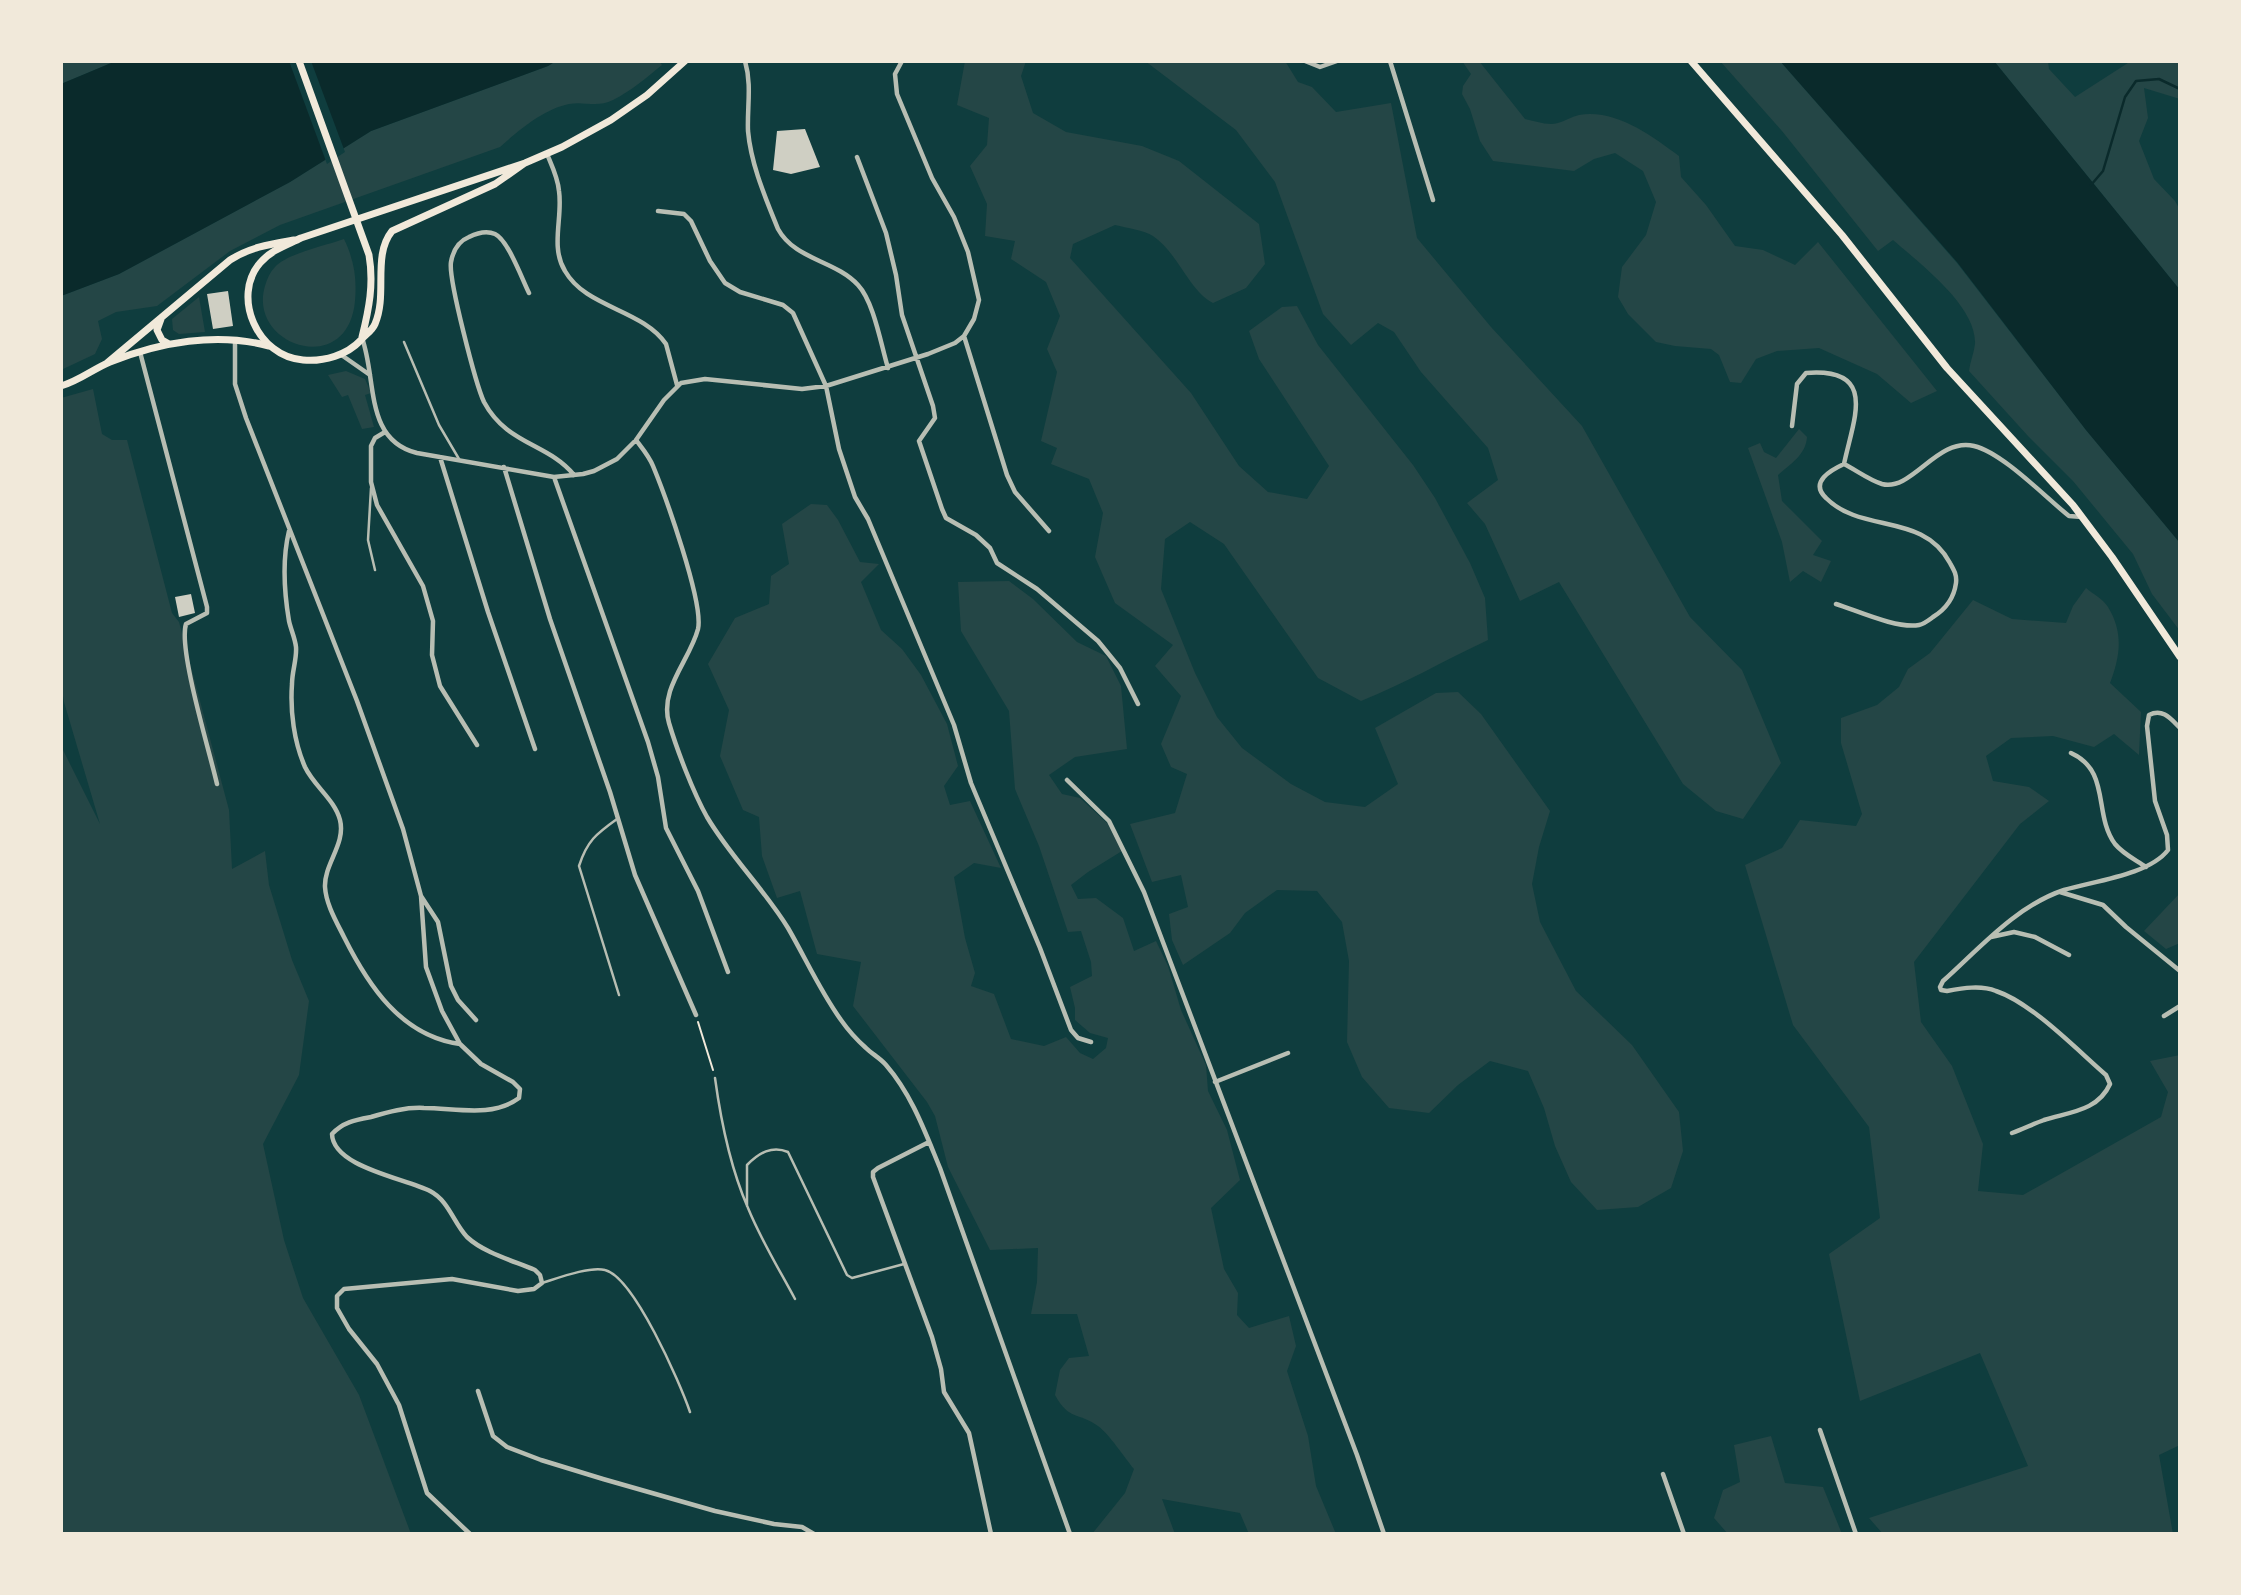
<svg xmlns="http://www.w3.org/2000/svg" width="2241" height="1595" viewBox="0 0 2241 1595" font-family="'Archivo Narrow',sans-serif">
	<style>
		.green { fill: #244646 }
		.water { fill: #0a2a2b }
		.pier { fill: #0f3d3e }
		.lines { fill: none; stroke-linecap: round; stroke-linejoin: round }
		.stream { stroke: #0a2a2b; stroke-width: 2.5 }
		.building { fill: #cfcfc3 }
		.path { stroke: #f1e9da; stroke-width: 2 }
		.service { stroke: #b8beb3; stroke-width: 2.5 }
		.minor { stroke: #b8beb3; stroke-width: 4.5 }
		.secondary { stroke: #f1e9da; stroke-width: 7 }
		.primary { stroke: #f1e9da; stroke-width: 7 }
	</style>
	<rect width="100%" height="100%" fill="#0f3d3e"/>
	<path class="green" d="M64 61H116L61 84V64Z
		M556 61H659L662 65C646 78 631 91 613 100 597 108 584 101 569 104 544 109 519 130 500 147L280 225 230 251 157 306 116 312 98 321 102 339 95 354 61 370V296L119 274 290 182 371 131 548 66Z
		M965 61H1026L1021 76 1033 113 1066 132 1142 146 1179 161 1259 224 1265 264 1246 288 1213 303C1190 292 1178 253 1153 236 1144 230 1127 228 1115 225L1073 244 1070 258 1191 393 1239 466 1268 492 1307 499 1329 466 1259 359 1249 331 1282 307 1297 306 1318 345 1413 465 1435 498 1470 563 1485 598 1488 640C1445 660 1404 684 1361 701L1318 678 1224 544 1190 522 1165 539 1161 589 1195 673 1217 717 1242 748 1291 784 1325 802 1365 807 1398 784 1375 728 1436 693 1458 692 1481 714 1550 811 1539 847 1532 884 1540 922 1576 991 1632 1045 1679 1112 1683 1151 1671 1188 1638 1207 1597 1210 1571 1182 1555 1146 1544 1108 1528 1071 1490 1061 1458 1085 1429 1113 1389 1108 1362 1077 1347 1042 1349 961 1342 922 1317 891 1277 890 1245 913 1230 933 1183 965 1172 940 1169 914 1188 907 1181 875 1152 882 1130 824 1175 813 1187 774 1171 767 1161 744 1181 696 1155 666 1173 645 1115 603 1095 557 1103 513 1089 479 1051 464 1057 448 1041 441 1057 372 1047 349 1060 316 1046 282 1011 259 1015 241 985 236 987 204 970 166 987 145 989 118 957 105Z
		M1145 61H1285L1298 82 1312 87 1336 112 1391 103 1417 238 1491 327 1582 426 1690 617 1742 670 1781 763 1743 819 1716 811 1683 784 1559 582 1520 601 1485 524 1467 503 1498 480 1488 448 1421 372 1394 332 1378 323 1351 345 1323 314 1275 182 1236 130Z
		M1462 61H1479L1525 119C1535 121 1548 126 1558 123 1565 121 1571 117 1579 115 1616 109 1650 135 1679 156L1681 177 1706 205 1735 246 1763 250 1795 265 1818 242 1937 391 1911 403 1877 374 1819 348 1777 351 1756 359 1741 383 1730 382 1719 355 1711 349 1675 346 1656 342 1628 314 1618 297 1622 267 1646 235 1656 202 1643 171 1615 153 1594 159 1574 171 1493 161 1480 141 1470 109 1462 94 1463 86 1471 74Z
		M1720 61H1780L1957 263 2086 430 2180 543V631L2152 594 2133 554 2073 481 2028 436 1969 371C1970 362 1974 353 1975 344 1977 306 1919 263 1893 240L1878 251 1782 131Z
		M1994 61H2048L2049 69 2075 97 2131 61H2180V99L2144 88 2148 118 2139 141 2154 179 2175 201 2180 210V290Z
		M344 239C354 260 357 278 355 301 348 379 247 346 265 286 267 279 270 272 275 267 288 253 325 246 344 239Z
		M199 297 205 332 179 334 173 330 172 319Z
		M346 371 365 379 371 393 365 395 374 427 362 429 348 395 342 397 328 375Z
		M93 389 102 434 112 440H127L172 613 179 622 229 810 232 869 265 851 269 885 292 960 309 1001 299 1075 263 1144 284 1240 303 1298 359 1395 411 1534H61V746L100 824 64 702 61 684V398Z
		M1799 429 1807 437C1806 455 1790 464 1778 475L1782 501 1822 541 1813 555 1831 561 1821 582 1803 571 1790 582 1782 542 1748 448 1760 443 1764 452 1776 458Z
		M811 504 827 505 838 520 860 562 879 564 861 582 881 630 902 649 921 675 947 724 958 766 944 786 950 805 970 801 1001 868 974 863 954 877 965 938 975 973 971 986 994 994 1011 1039 1044 1046 1066 1037 1080 1053 1093 1059 1106 1048 1108 1038 1090 1033 1075 1020V1008L1070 987 1092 976 1091 962 1081 931 1068 932 1039 846 1015 789 1009 711 961 631 958 582 1009 581 1033 599 1077 642 1106 656 1121 686 1127 749 1075 757 1049 775 1062 794 1080 798 1107 823 1122 851 1088 872 1071 885 1078 899 1096 898 1123 918 1134 951 1156 941 1168 966 1181 1010 1206 1065 1208 1091 1227 1130 1240 1180 1211 1208 1224 1269 1238 1293 1237 1315 1249 1328 1289 1316 1296 1346 1287 1371 1308 1436 1316 1486 1336 1534H1249L1240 1513 1162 1499 1175 1534H1092L1125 1493 1134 1469C1124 1457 1110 1435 1098 1426 1079 1412 1069 1421 1055 1395L1060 1370 1069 1358 1089 1356 1077 1314H1031L1037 1282 1038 1248 990 1250 948 1167 935 1116 927 1102 853 1006 861 962 817 954 800 891 777 898 762 856 759 817 743 810 720 756 729 710 708 664 735 618 769 604 771 576 789 564 782 524Z
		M2086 588C2093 594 2103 599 2108 607 2124 633 2120 657 2110 683L2141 712 2139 755 2114 734 2094 747 2053 736 2011 738 1986 756 1993 781 2029 787 2049 801 2020 824 1914 962 1921 1022 1952 1066 1983 1144 1978 1191 2023 1195 2161 1117 2168 1092 2150 1061 2180 1055V1445L2159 1455 2173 1534H1883L1869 1518 2028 1466 1980 1353 1860 1401 1829 1254 1880 1218 1869 1127 1793 1025 1745 865 1782 848 1800 820 1856 826 1862 814 1841 743V718L1877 705 1899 687 1908 669 1930 653 1973 600 2012 619 2066 623 2073 606Z
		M2180 893V943L2166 949 2144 931Z
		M1771 1436 1785 1483 1823 1487 1842 1534H1728L1714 1518 1723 1490 1740 1482 1734 1445Z"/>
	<path class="water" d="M116 61H556L548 66 371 131 290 182 119 274 61 296V84Z
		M1780 61H1994L2180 290V543L2086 430 1957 262Z"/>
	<path class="pier" d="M289 61H311L345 152 327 164Z"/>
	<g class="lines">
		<path class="stream" d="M2091 185 2103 171 2125 97 2136 81 2159 79 2180 89"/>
	</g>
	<path class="building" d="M805 129 820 167 791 174 773 170 777 131Z
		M228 291 233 326 213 329 207 294Z
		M191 594 195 613 179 617 175 597Z"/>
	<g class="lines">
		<path class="path" d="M698 1022 713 1070"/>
		<path class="service" d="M404 342 439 425 459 459
			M371 488 368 540 375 570
			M617 819C596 834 587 841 579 866L619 995
			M715 1078C721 1122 730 1167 748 1208 761 1240 779 1269 795 1299
			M747 1206V1165C759 1153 772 1145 788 1152L847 1275 852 1278 904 1264
			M542 1283C558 1278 590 1266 605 1270 634 1277 680 1383 690 1412"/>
		<path class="minor" d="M745 61C752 85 747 107 748 131 751 165 766 199 778 229 795 260 835 260 858 285 874 302 881 345 888 368
			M1305 61 1320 67 1337 61
			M1390 61 1433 200
			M547 154C552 166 558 178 559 191 563 217 550 247 565 271 586 308 642 309 666 344L677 385
			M857 157 886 233 896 275 902 315 933 406 935 418 919 441 942 509 946 518 976 535 990 548 997 563 1037 589 1098 641 1120 668 1138 704
			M658 211 684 214 691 221 710 261 725 283 740 292 783 305 793 313 826 386 839 449 855 497 868 519 954 725 971 783 1040 948 1071 1030 1078 1038 1091 1042
			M529 293C522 279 508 240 495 234 486 230 477 233 469 237 459 241 453 251 451 262 448 278 476 385 484 402 507 445 548 443 574 475
			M964 336 1007 475 1015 492 1049 531
			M362 338C377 379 364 440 417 453L554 477 583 474 594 471 617 459 636 440 664 400 681 383 705 379 802 389 826 386 928 354 955 343 964 336 974 319 979 300 968 252 954 217 932 178 897 94 895 74 902 61
			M235 341V384L246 418 357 701 403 829 421 896 426 967 442 1011 460 1044 481 1064 513 1082 520 1089 519 1098C492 1118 456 1108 424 1108 406 1107 388 1112 371 1117 355 1120 343 1122 332 1134 333 1167 404 1178 430 1191 449 1201 453 1222 467 1237 484 1253 514 1261 535 1270L540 1275 542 1283 534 1289 518 1291 452 1279 344 1289 337 1296V1308L349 1329 377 1364 399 1405 427 1493 470 1534
			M140 352 207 607V613L186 624C178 649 210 753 217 784
			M340 354 370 375
			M1792 426 1797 384 1806 373C1879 367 1853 420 1844 464
			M385 432 375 438 371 446V482L377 505 423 586 433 621 432 655 440 686 477 745
			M636 440C642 448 649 456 653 466 665 495 704 603 698 629 690 660 659 689 669 723 677 750 693 792 707 817 730 856 764 889 788 928 806 959 820 991 841 1020 848 1030 857 1040 866 1048 872 1054 880 1058 886 1065 912 1095 925 1132 940 1168L1070 1534
			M440 457 488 612 535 749
			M504 467 550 619 610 792 635 875 696 1015
			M554 477 648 742 658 777 666 828 698 891 728 972
			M289 531C282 560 284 591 289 621 291 630 295 638 296 647 297 659 292 671 292 684 290 711 294 742 305 767 314 786 335 800 340 820 346 844 324 864 325 887 326 904 336 921 344 937 368 985 401 1036 460 1044
			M1836 604C1858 611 1897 629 1919 625 1924 624 1929 620 1933 617 1946 609 1954 598 1956 583 1957 575 1954 570 1950 563 1923 512 1862 534 1826 498 1809 482 1831 470 1844 464 1856 470 1869 480 1882 484 1912 492 1937 437 1974 446 2003 453 2045 497 2069 516L2082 517
			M2071 753C2111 771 2093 814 2115 844 2123 854 2136 860 2146 867
			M1067 780 1109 821 1144 892 1357 1455 1384 1534
			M2060 892 2103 905 2126 927 2180 971
			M421 896 438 922 451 986 458 1000 476 1020
			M1991 937 2014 932 2035 937 2069 955
			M2164 1016 2180 1006
			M1215 1082 1288 1053
			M2012 1133C2023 1129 2033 1124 2044 1120 2069 1112 2098 1111 2110 1084L2106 1075C2077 1050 2032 1003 1996 991 1981 985 1963 988 1947 991L1941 990 1940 987 1943 981C1980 948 2016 906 2064 890 2094 881 2149 875 2168 850L2167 835 2155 801 2147 726 2149 715C2163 708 2171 719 2180 728
			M929 1142 878 1168 873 1172V1177L932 1337 941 1369 944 1392 969 1433 991 1534
			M478 1391 493 1436 507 1447 541 1460 603 1479 715 1511 774 1524 802 1527 814 1534
			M1820 1430 1856 1534
			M1663 1474 1684 1534"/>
		<path class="secondary" d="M161 319 157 330 162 340 169 344
			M107 363 230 260C250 247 271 244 294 240
			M61 386C79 381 93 369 110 362 160 342 217 332 269 346"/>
		<path class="primary" d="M299 61 369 255C374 284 369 309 362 337
			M1691 61 1842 235 1947 368 2073 505 2112 557 2180 657
			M525 163 495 184 392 231C372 256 388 294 375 324 372 331 366 334 361 340 347 355 324 362 303 360 258 357 231 297 260 263 271 250 287 245 301 238L525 163 562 147 611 120 647 95 685 61"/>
	</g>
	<rect width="2241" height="1595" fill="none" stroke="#f1e9da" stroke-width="126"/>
</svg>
